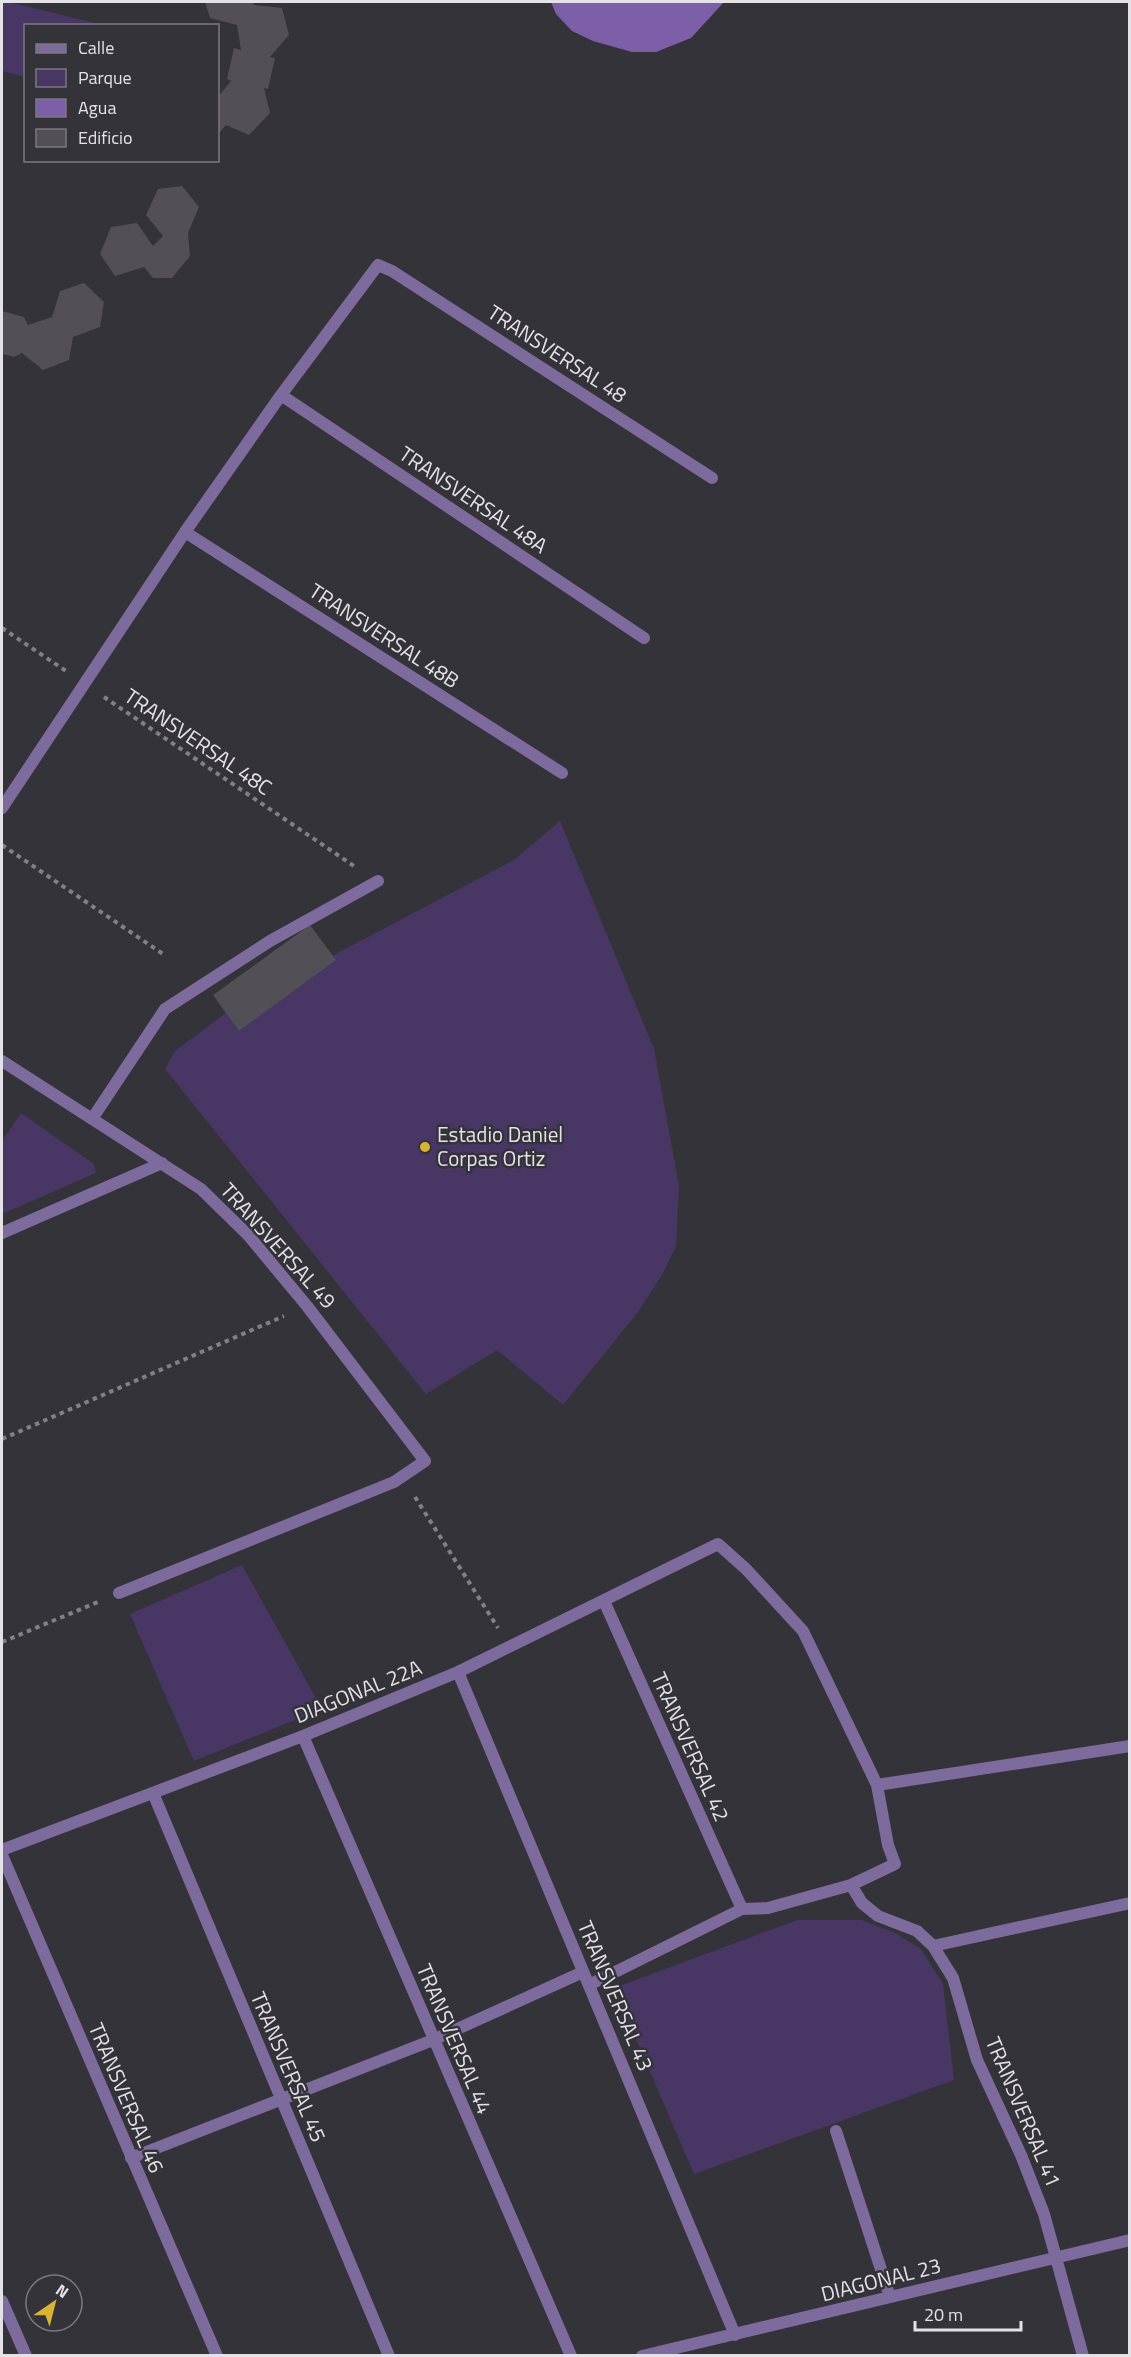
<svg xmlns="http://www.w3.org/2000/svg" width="1131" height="2357" viewBox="0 0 1131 2357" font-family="'Titillium Web',sans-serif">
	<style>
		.green { fill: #483664 }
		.water { fill: #7c5fa8 }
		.building { fill: #524f57 }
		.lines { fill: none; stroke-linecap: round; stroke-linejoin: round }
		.path { stroke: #828087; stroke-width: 4; stroke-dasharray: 4.5 4.5; stroke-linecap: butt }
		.street { stroke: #7e6b9d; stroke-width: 12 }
		.poi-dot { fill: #d9b334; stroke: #35333a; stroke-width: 2 }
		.labels { text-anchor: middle; stroke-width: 5; stroke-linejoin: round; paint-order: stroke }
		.street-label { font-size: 21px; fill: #e4e2e7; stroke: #35333a }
		.poi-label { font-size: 21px; fill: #e4e2e7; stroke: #35333a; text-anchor: start }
	</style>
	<rect width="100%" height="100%" fill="#35333a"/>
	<path class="green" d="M2 2H9L95 23V26H26L25 77 2 71Z
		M560 821 654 1049 679 1186 676 1246 662 1275 638 1312 563 1405 497 1350 426 1394 165 1069 175 1051 226 1013 239 1031 332 956 514 860Z
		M21 1113 94 1164 96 1173 2 1214V1141Z
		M242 1565 322 1709 194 1761 130 1614Z
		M797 1920H862L895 1933 921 1949 943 1984 954 2080 694 2174 614 1988Z"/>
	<path class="water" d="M551 2H724L691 38 656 52H632L593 41 572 31 556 14Z"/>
	<path class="building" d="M205 2H253L254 5 282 8 289 35 270 57 275 58 268 89 264 88 270 113 249 135 226 125 218 134V97L231 81 227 79 234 48 241 50 237 25 210 18Z
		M182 186 199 207 188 233 190 256 172 278H153L144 267 115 276 100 254 111 227 137 223 153 246 163 236 146 215 158 189Z
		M84 283 104 302 100 327 73 337 69 360 43 370 22 353 14 357 2 354V311L24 317 28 325 52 317 60 291Z
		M310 925 336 960 239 1031 213 995Z"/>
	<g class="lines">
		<path class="path" d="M2 628 66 671
			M104 697 354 866
			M2 845 163 954
			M2 1439 284 1316
			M415 1497 498 1628
			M2 1642 98 1602"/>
		<path class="street" d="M281 395 644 638
			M185 532 562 773
			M2 808 185 532 281 395 378 265 392 271 712 478
			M2 1061 201 1189 248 1235 307 1306 425 1461 394 1482 119 1593
			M92 1119 165 1009 270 941 378 881
			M2 1233 162 1163
			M604 1601 742 1909
			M458 1672 735 2335
			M303 1736 571 2356
			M877 1785 1130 1746
			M153 1793 389 2356
			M2 1850 303 1736 458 1672 718 1544 746 1569 803 1631 877 1785 888 1845 895 1864 851 1885 768 1908 742 1909 589 1985
			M2 1855 217 2356
			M851 1885 862 1903 878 1916 917 1931 933 1946 953 1978 977 2060 1021 2155 1044 2214 1083 2356
			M933 1946 1130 1903
			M836 2131 890 2297
			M131 2158 433 2040 583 1972
			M2 2301 26 2356
			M642 2356 1130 2240"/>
	</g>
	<circle class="poi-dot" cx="425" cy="1147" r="6"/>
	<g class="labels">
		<g class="street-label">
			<text transform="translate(557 354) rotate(33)" y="7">TRANSVERSAL 48</text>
			<text transform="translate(473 500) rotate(34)" y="7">TRANSVERSAL 48A</text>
			<text transform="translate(384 636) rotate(33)" y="7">TRANSVERSAL 48B</text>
			<text transform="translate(198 742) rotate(34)" y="7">TRANSVERSAL 48C</text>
			<text transform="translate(278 1246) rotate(48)" y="7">TRANSVERSAL 49</text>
			<text transform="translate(358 1692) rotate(-22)" y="7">DIAGONAL 22A</text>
			<text transform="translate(690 1747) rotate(66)" y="7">TRANSVERSAL 42</text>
			<text transform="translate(615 1996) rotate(67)" y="7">TRANSVERSAL 43</text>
			<text transform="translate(454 2039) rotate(67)" y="7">TRANSVERSAL 44</text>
			<text transform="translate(288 2067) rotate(67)" y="7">TRANSVERSAL 45</text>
			<text transform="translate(126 2098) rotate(67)" y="7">TRANSVERSAL 46</text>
			<text transform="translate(1023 2112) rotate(67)" y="7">TRANSVERSAL 41</text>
			<text transform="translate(881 2280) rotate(-14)" y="7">DIAGONAL 23</text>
		</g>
		<g class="poi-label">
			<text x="437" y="1142">Estadio Daniel<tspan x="437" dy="24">Corpas Ortiz</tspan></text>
		</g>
	</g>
	<rect width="1131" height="2357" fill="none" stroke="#e4e2e7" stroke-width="6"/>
	<rect x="24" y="24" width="195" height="138" fill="#35333a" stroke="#7b797f" stroke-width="1.5"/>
	<rect x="36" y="44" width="30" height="9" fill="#7e6b9d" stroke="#7b797f" stroke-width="1.5"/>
	<text x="78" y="54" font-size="18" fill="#e4e2e7">Calle</text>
	<rect x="36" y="69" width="30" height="18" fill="#483664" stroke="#7b797f" stroke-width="1.5"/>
	<text x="78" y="84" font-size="18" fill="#e4e2e7">Parque</text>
	<rect x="36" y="99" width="30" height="18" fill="#7c5fa8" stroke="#7b797f" stroke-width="1.5"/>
	<text x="78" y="114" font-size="18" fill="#e4e2e7">Agua</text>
	<rect x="36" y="129" width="30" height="18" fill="#524f57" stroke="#7b797f" stroke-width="1.5"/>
	<text x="78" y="144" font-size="18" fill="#e4e2e7">Edificio</text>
	<g transform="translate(54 2303) rotate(35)"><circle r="28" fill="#35333a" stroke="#7b797f" stroke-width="1.5"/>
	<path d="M0-4.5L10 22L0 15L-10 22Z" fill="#d9b334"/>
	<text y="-9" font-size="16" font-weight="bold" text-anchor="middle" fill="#e4e2e7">N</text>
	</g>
	<path d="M915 2321v9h106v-9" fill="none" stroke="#e4e2e7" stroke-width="3"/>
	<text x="924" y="2321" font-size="18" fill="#e4e2e7" stroke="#35333a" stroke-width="4.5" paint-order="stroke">20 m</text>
</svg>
